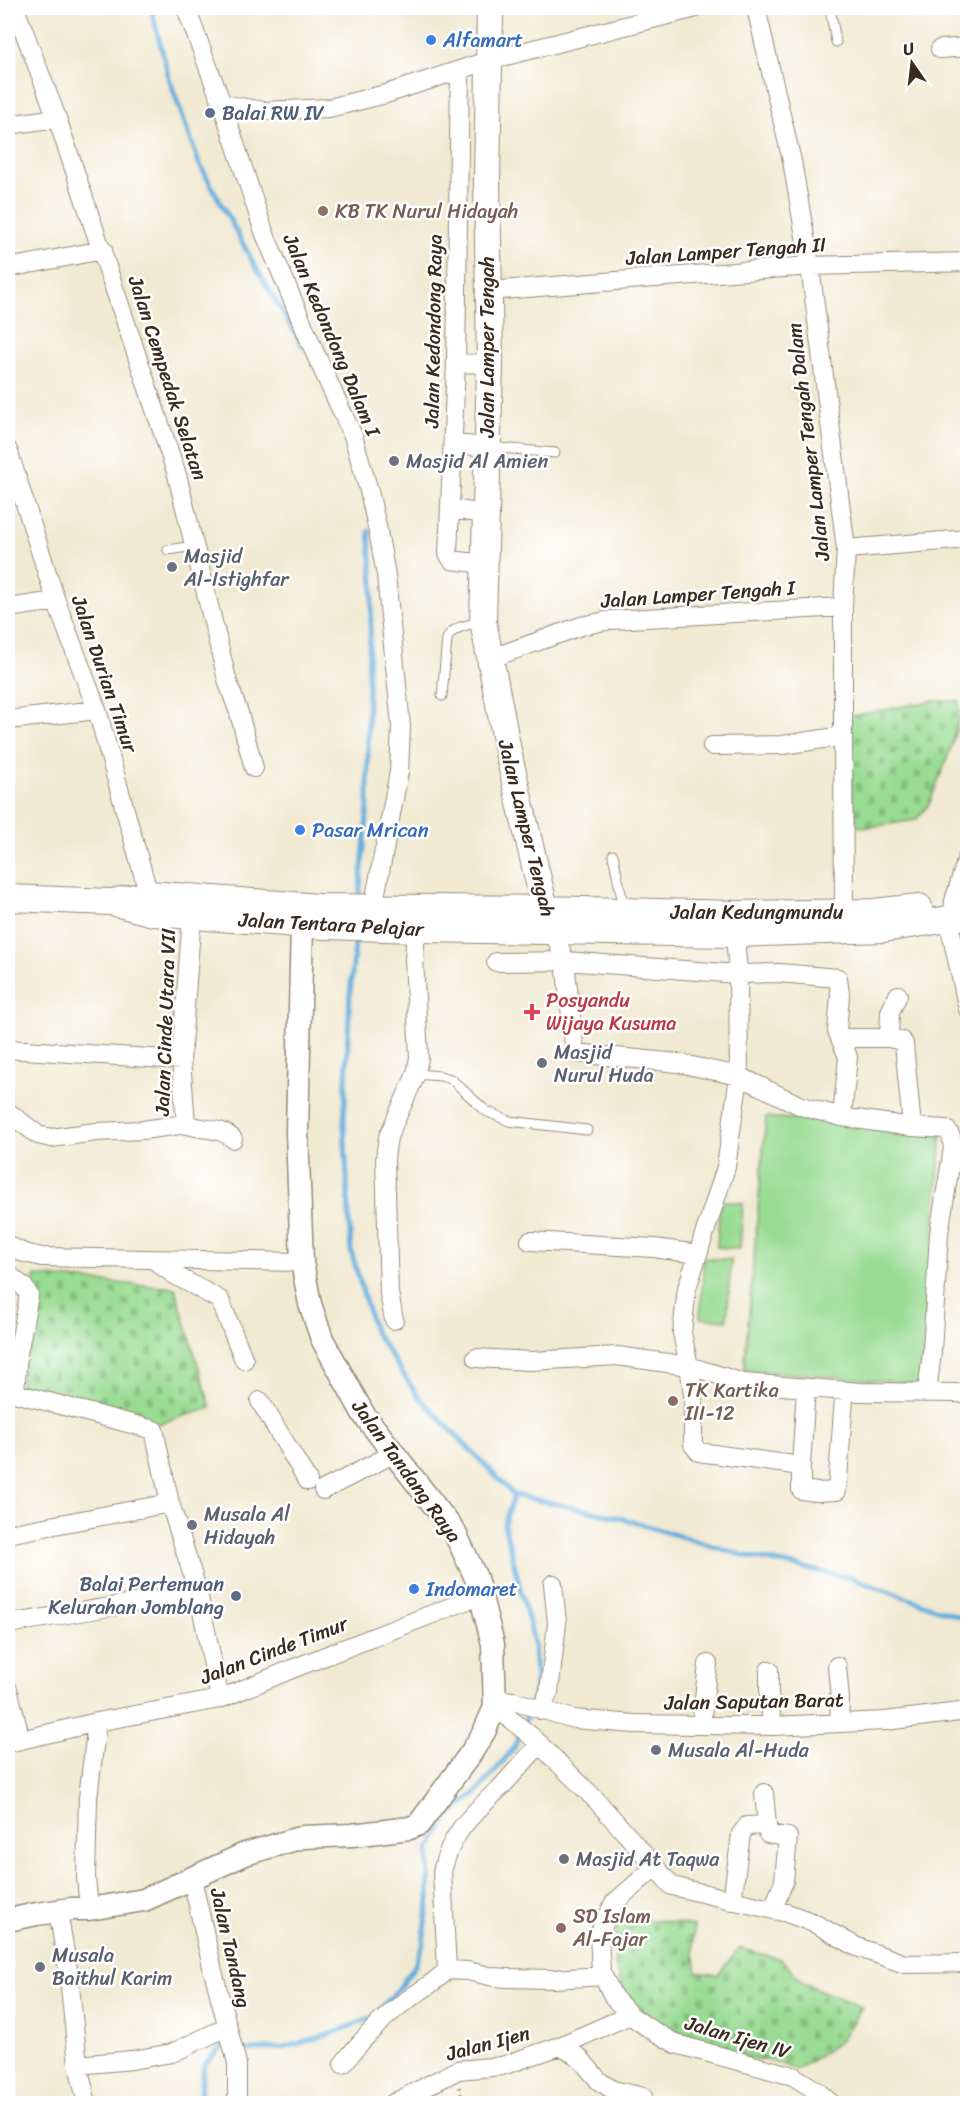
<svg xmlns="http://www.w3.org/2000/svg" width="975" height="2111" viewBox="0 0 975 2111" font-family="Sriracha,sans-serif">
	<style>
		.cemetery { fill: url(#cemetery-stones); stroke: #6a8258; stroke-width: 1.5 }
		.pitch { fill: #98db92; stroke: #6a8258; stroke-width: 1.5 }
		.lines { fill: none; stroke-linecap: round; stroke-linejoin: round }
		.stream { stroke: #64addb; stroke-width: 5 }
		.service-casing { stroke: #968a78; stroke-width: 11 }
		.minor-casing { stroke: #968a78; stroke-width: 20 }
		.tertiary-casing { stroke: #968a78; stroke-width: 25 }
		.secondary-casing { stroke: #968a78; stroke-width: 28 }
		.path { stroke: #968a78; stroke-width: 3; stroke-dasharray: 1.5 4.5; stroke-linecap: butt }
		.service { stroke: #fff; stroke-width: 9 }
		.minor { stroke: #fff; stroke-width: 18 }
		.tertiary { stroke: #fff; stroke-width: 22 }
		.secondary { stroke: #fff; stroke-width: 26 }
		.shop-dot { fill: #3f7fe0; stroke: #fff; stroke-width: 2 }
		.service-dot { fill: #5c6f8a; stroke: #fff; stroke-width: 2 }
		.education-dot { fill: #8d6e63; stroke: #fff; stroke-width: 2 }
		.worship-dot { fill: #6b7280; stroke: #fff; stroke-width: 2 }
		.health-dot { fill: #e0444e; stroke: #fff; stroke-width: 2 }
		.labels { text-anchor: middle; stroke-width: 5; stroke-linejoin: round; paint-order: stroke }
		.shop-label { font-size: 20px; fill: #366cbe; stroke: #fff; text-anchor: start }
		.service-label { font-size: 20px; fill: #4e5e75; stroke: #fff; text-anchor: start }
		.education-label { font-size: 20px; fill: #785e54; stroke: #fff; text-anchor: start }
		.street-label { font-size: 20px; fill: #3b2a1e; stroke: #fff }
		.worship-label { font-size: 20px; fill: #5b616d; stroke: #fff; text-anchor: start }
		.health-label { font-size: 20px; fill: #be3a42; stroke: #fff; text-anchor: start }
	</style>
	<defs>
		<pattern id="cemetery-stones" width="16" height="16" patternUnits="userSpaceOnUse" patternTransform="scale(1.5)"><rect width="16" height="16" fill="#98db92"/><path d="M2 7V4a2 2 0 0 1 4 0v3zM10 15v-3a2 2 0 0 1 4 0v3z" fill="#84bc7d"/></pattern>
	</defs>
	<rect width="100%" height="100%" fill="#fff"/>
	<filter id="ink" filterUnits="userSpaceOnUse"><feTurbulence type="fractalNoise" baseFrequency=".0167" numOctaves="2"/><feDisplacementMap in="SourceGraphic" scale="12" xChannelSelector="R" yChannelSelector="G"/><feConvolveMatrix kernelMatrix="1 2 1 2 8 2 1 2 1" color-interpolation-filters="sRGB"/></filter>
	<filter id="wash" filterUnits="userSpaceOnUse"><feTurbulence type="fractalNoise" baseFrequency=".008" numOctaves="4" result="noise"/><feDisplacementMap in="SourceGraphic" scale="24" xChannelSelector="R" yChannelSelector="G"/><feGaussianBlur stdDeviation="1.35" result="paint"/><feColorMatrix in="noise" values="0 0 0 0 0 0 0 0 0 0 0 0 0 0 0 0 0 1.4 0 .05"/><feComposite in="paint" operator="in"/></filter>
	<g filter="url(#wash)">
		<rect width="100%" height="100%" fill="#f1e9d1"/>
		<path class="cemetery" d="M931 701H959V717L951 748 929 804 916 820 870 827 852 826 850 716Z
			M35 1276 175 1288 211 1408 154 1425 20 1388Z
			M621 1917 655 1920 694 1926 693 1946 697 1972 718 1975 739 1948 781 1959 803 1983 862 2007 841 2040 821 2055 796 2070 776 2062 747 2057 663 2026 646 2014 623 1991 615 1966 614 1939Z"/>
		<path class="pitch" d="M766 1117 942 1131 921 1384 744 1370Z
			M720 1201 743 1203 740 1249 717 1247Z
			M704 1258 731 1260 727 1320 700 1318Z"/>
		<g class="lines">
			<path class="stream" d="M151 8 169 78 199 163 256 268 303 346
				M359 899 368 806V670L373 584 369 531
				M356 935 350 994 344 1123 351 1251 374 1331 418 1396 514 1495 617 1517 742 1555 852 1578 968 1620
				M203 2104 200 2099 204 2065 221 2047 234 2044 248 2050 283 2048 328 2035 373 2017 399 1988 415 1965 423 1944 429 1900V1850L446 1818 478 1791 514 1748 534 1696 536 1678 534 1643 504 1524 514 1495"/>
		</g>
	</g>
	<g filter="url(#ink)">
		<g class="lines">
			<g class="service-casing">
				<path id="service" d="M830 8 836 42
					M489 447 555 453
					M168 550 194 546
					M442 696 447 639C453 626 468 625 480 622
					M613 855 624 908
					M416 1074 440 1076 451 1079 486 1111 509 1121 587 1130"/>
			</g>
			<g class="minor-casing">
				<path id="minor" d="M15 8 57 118 177 475 228 683 239 713 254 768
					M186 8 222 104 264 111 329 108 386 94 490 60 696 8
					M756 8 792 161 810 266 846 549 843 607V736L844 913
					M940 49 968 47
					M460 71 456 363 448 554 452 560 483 564
					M222 104 264 232 315 353 353 436 369 491 378 531 386 575 401 726 399 772 373 908
					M8 125 57 118
					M8 268 103 250
					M488 291 810 266 968 262
					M456 363 490 364
					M453 444 487 447
					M8 450 56 601 97 710 152 906
					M451 509 485 514
					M846 549 968 539
					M8 608 56 601
					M489 659 581 626 611 620 843 607
					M8 720 97 710
					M712 746 783 745 843 736
					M968 855 954 901 951 932 968 1009
					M734 922 738 974 739 1076 726 1167 687 1288 682 1333 689 1366 744 1383 860 1392 958 1393 968 1395
					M553 930 565 961 575 1053 678 1063 739 1076 801 1106 842 1117 912 1127 946 1129C952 1135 952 1140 953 1148L939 1233 932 1352 927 1393
					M496 962 565 961 738 974 779 973 838 978 840 995 837 1031 848 1057 842 1117
					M898 995 890 1012 889 1038 902 1041 904 1044 912 1127
					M840 1038H889
					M8 1049 181 1060
					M8 1112 38 1135 51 1138 96 1132 143 1130 186 1124 181 1060 192 916
					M186 1124C202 1131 220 1126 233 1139
					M530 1241 654 1248 698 1254
					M8 1245 24 1253 42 1257 302 1262
					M155 1261 173 1274 220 1300 244 1360
					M8 1274 24 1287 29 1295 18 1354 15 1393
					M394 1320 389 1293 385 1158 388 1137 416 1074 419 1057 414 959 416 929
					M476 1358 531 1361 617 1356 689 1366 693 1394V1445L699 1452 801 1466 806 1388
					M15 1393 154 1430 170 1503 198 1592 220 1699
					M260 1401 308 1481
					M801 1466V1490L817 1492 837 1491 844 1398 843 1390
					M323 1490 393 1454
					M8 1534 170 1503
					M8 1624 198 1592
					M837 1666 840 1699 839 1723
					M769 1670V1694L772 1726
					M8 1689 21 1740
					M494 1699 513 1701 574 1719 634 1724 772 1726 885 1721 968 1711
					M495 1707 530 1735 597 1801 672 1886 787 1913 814 1923 857 1947 905 1964 968 1963
					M541 1710 549 1692 557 1623 553 1584
					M701 1724 708 1664
					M8 1743 97 1722 220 1699 292 1669 481 1595
					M767 1825 768 1834 788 1837 784 1881 773 1909
					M655 1867 614 1903 599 1934 601 1972 614 1998 630 2015 647 2027 676 2044 793 2076 817 2091 832 2104
					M192 1879 213 1971 237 2063V2104
					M732 1901 741 1834 747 1826 767 1825 764 1793
					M89 1909 86 1877 88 1798 97 1722
					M58 1911 69 1976 78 2065 132 2060 172 2053 227 2027
					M447 1970 467 1971 494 1977 509 1978 553 1979 603 1976
					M560 2046 579 2057 599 2081 613 2090 643 2097
					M343 2064C362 2039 381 2019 406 2001 420 1990 435 1983 447 1970L442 1872C451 1831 473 1814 502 1786 515 1772 527 1758 540 1744
					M78 2065 87 2104
					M392 2104 458 2070 502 2066 560 2046 630 2015"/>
			</g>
			<g class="tertiary-casing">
				<path id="tertiary" d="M8 1920 37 1914 71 1909H89L144 1900 245 1854 303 1837 352 1835 410 1828 419 1824 471 1753 484 1732 495 1707 493 1644 476 1578 454 1531 364 1415 322 1339 310 1304 302 1262 297 1132 302 924"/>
			</g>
			<g class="secondary-casing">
				<path id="secondary" d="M490 8 487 180 490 364 483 621 509 756 545 909
					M8 898 111 902 153 913 325 926 416 929 734 934 884 929 968 916
					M117 901 149 894 319 907 545 909 735 914 874 912 919 907"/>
			</g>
			<path class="path" d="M460 2087 462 2104"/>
			<use href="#service" class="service"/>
			<use href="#minor" class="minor"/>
			<use href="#tertiary" class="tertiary"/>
			<use href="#secondary" class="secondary"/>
		</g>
	</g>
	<g class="shop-dot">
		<circle cx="431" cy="40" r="6"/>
		<circle cx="300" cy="830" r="6"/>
		<circle cx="414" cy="1589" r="6"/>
	</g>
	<g class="service-dot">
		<circle cx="210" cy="113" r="6"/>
		<circle cx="236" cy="1596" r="6"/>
	</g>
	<g class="education-dot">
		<circle cx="323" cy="211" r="6"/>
		<circle cx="673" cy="1401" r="6"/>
		<circle cx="561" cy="1928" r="6"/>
	</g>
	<g class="worship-dot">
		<circle cx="394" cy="461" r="6"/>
		<circle cx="172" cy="567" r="6"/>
		<circle cx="542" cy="1063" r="6"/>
		<circle cx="192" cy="1525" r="6"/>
		<circle cx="656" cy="1750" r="6"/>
		<circle cx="564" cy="1859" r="6"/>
		<circle cx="40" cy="1967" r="6"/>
	</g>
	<path class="health-dot" d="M529 1003h6v6h6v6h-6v6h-6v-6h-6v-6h6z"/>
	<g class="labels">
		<g class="shop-label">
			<text x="443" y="47">Alfamart</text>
			<text x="312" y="837">Pasar Mrican</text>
			<text x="426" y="1596">Indomaret</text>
		</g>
		<g class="service-label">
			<text x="222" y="120">Balai RW IV</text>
			<text x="224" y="1591" text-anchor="end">Balai Pertemuan<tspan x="224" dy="23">Kelurahan Jomblang</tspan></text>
		</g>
		<g class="education-label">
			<text x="335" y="218">KB TK Nurul Hidayah</text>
			<text x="685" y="1397">TK Kartika<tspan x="685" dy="23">III-12</tspan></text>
			<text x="573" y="1923">SD Islam<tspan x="573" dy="23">Al-Fajar</tspan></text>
		</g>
		<g class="street-label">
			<text transform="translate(726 251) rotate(-4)" y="7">Jalan Lamper Tengah II</text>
			<text transform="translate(433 331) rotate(-89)" y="7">Jalan Kedondong Raya</text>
			<text transform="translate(332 335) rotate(67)" y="7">Jalan Kedondong Dalam I</text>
			<text transform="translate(487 347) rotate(-90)" y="7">Jalan Lamper Tengah</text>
			<text transform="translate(168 378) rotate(72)" y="7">Jalan Cempedak Selatan</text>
			<text transform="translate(808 442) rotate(-97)" y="7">Jalan Lamper Tengah Dalam</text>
			<text transform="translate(698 594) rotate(-4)" y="7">Jalan Lamper Tengah I</text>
			<text transform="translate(105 674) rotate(71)" y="7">Jalan Durian Timur</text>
			<text transform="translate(527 828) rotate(76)" y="7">Jalan Lamper Tengah</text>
			<text x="757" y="919">Jalan Kedungmundu</text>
			<text transform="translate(331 924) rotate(3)" y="7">Jalan Tentara Pelajar</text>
			<text transform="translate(165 1022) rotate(-88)" y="7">Jalan Cinde Utara VII</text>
			<text transform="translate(407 1471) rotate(54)" y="7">Jalan Tandang Raya</text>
			<text transform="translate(274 1650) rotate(-21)" y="7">Jalan Cinde Timur</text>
			<text transform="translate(754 1701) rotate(-1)" y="7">Jalan Saputan Barat</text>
			<text transform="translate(231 1948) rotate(77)" y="7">Jalan Tandang</text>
			<text transform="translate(738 2037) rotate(16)" y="7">Jalan Ijen IV</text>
			<text transform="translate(488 2043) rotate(-15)" y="7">Jalan Ijen</text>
		</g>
		<g class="worship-label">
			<text x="406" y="468">Masjid Al Amien</text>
			<text x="184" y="563">Masjid<tspan x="184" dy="23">Al-Istighfar</tspan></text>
			<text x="554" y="1059">Masjid<tspan x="554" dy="23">Nurul Huda</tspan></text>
			<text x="204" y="1521">Musala Al<tspan x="204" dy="23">Hidayah</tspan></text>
			<text x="668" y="1757">Musala Al-Huda</text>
			<text x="576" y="1866">Masjid At Taqwa</text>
			<text x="52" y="1962">Musala<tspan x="52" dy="23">Baithul Karim</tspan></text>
		</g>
		<g class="health-label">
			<text x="546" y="1007">Posyandu<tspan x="546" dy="23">Wijaya Kusuma</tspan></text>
		</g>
	</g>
	<rect width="975" height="2111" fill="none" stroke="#fff" stroke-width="30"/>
	<g transform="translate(912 63) rotate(346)" stroke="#ffffff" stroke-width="4.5" paint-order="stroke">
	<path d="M0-4.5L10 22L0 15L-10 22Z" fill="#3b2a1e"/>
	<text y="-9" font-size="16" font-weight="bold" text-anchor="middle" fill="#3b2a1e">U</text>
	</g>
</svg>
